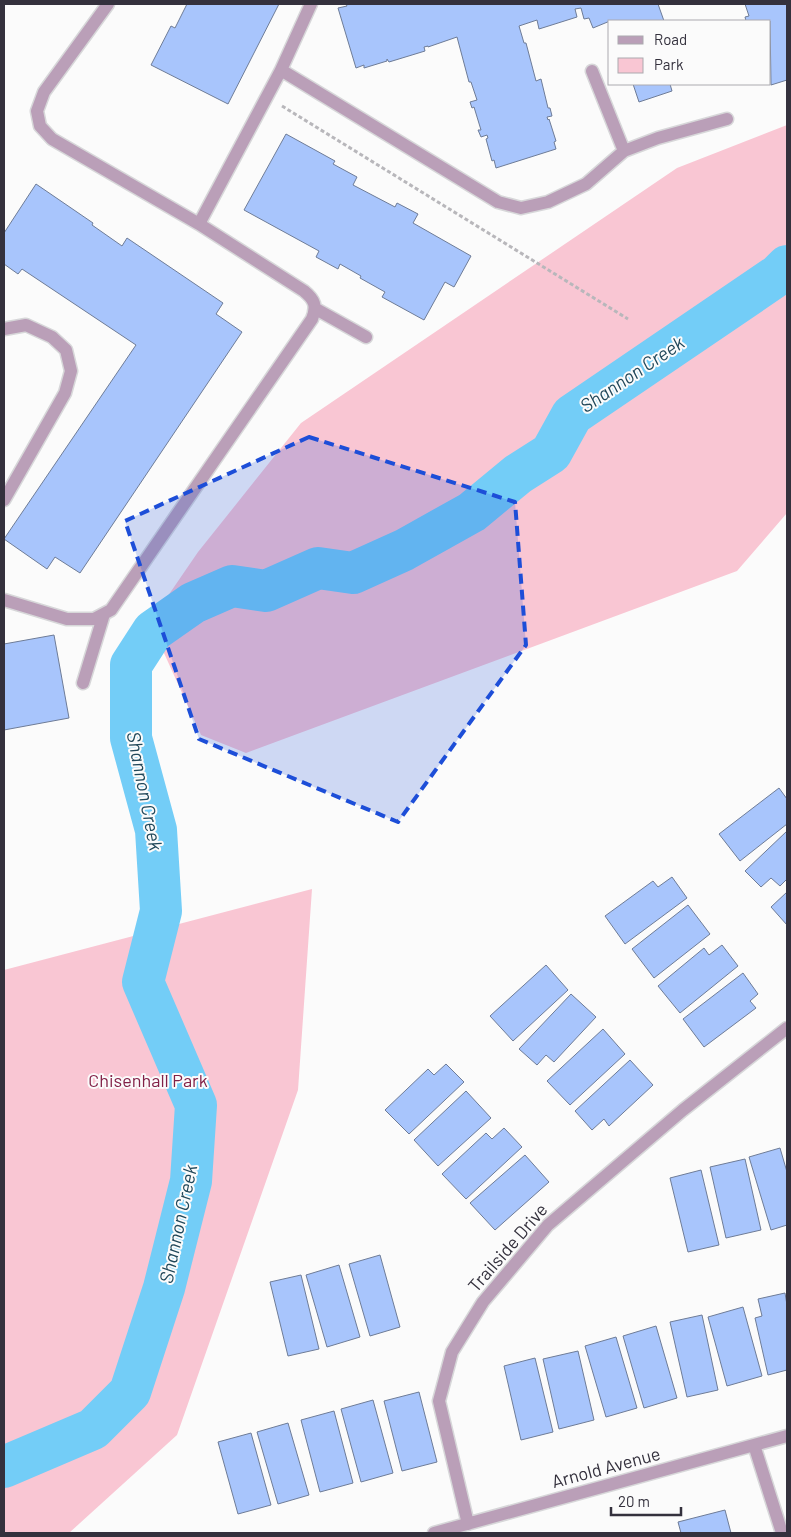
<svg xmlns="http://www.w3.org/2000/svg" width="791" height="1537" viewBox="0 0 791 1537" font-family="Barlow,sans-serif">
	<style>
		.green { fill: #f9c6d3 }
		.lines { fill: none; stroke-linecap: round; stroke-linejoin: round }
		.river { stroke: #73cdf7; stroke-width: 42 }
		.building { fill: #a8c5fc; stroke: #6e7c97 }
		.lane-casing { stroke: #d7d7d9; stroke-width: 15 }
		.street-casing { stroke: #d7d7d9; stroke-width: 15 }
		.path { stroke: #b8b7bb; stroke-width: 3; stroke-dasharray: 4 2.5; stroke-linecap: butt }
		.lane { stroke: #ba9fb8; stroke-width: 12 }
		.street { stroke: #ba9fb8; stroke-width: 12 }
		.marked { fill: #1d4ed8; fill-opacity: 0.2; stroke: #1d4ed8; stroke-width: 4; stroke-dasharray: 10 6; stroke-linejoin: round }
		.labels { text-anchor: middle; stroke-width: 4; stroke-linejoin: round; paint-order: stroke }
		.park-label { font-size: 18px; fill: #822147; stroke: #fbfbfb }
		.street-label { font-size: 18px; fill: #34313d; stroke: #fbfbfb }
		.water-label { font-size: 19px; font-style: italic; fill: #21485a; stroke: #fbfbfb }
	</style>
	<rect width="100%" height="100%" fill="#fbfbfb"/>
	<path class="green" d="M787 125V513L737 571 246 753 201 735 150 622 198 552 301 423 677 168Z
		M312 889 298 1090 177 1435 69 1533H4V970Z"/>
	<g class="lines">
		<path class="river" d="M4 1467 93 1429 130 1392 164 1288 191 1181 196 1105 143 982 161 911 156 830 131 738V665L153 631 193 603 232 586 266 591 318 568 353 573 404 550 472 512 518 474 551 453 572 415 778 275 787 266"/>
	</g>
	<path class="building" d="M187 4H279L228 104 151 65 171 26 175 28Z
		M346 4H658L664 21H610L593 28 589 18 584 19 581 8 575 9 577 17 539 29 537 20 519 26 524 43H526L536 81 541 79 548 108H550L552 116 547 117 548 120 549 119 556 141 554 142 556 149 496 168 494 160 492 161 486 139 488 138 487 135 481 137 478 130H481L474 107 472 108 470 102 477 100 471 82H469L457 37 428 47V46L424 47 425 51 389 62 387 59V61L364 68V65L356 68 338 8 347 6Z
		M745 4H787V80L771 85 770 21H746L745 17 749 16Z
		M633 84H670L672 91 639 102Z
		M286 134 335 161 333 164 357 177 353 185 395 207 397 203 418 214 413 223 471 256 454 287 445 282 424 320 382 297 385 292 360 278 361 276 340 264 338 269 316 257 319 251 244 210Z
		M36 184 93 223 92 225 122 246 127 238 223 303 216 314 242 332 80 573 55 557 47 569 4 539 136 345 22 269 18 274 4 264V233Z
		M54 635 69 718 4 730V644Z
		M779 788 787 799V824L740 861 719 834Z
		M787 831V879L780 886 771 878 761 887 745 871Z
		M672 877 687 898 625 944 605 916 653 881 658 887Z
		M787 892V925L771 907Z
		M688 905 710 934 654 978 632 949Z
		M722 945 738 966 680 1013 658 986 704 948 709 955Z
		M546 965 568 990 513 1041 490 1016Z
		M743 973 758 994 750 1001 756 1008 704 1047 683 1019Z
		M571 994 596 1017 554 1062 546 1055 537 1065 519 1049Z
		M603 1029 625 1054 570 1105 547 1081Z
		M630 1060 653 1085 609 1126 604 1119 592 1130 575 1111Z
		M446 1064 464 1082 409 1134 385 1110 428 1069 434 1075Z
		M466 1091 491 1118 438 1166 414 1140Z
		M504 1128 522 1147 466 1199 442 1174 486 1133 492 1139Z
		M780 1148 787 1172V1225L771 1230 749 1157Z
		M525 1155 549 1182 495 1230 470 1203Z
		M745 1159 761 1230 726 1238 710 1167Z
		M701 1170 719 1245 688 1252 670 1178Z
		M380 1255 400 1327 370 1336 349 1264Z
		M339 1265 360 1337 327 1347 306 1275Z
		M301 1275 319 1349 288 1356 270 1282Z
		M785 1293 787 1305V1370L768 1375 755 1318 762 1316 758 1299Z
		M743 1307 762 1376 727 1386 708 1317Z
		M702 1315 718 1390 687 1397 670 1322Z
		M656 1326 677 1398 644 1408 623 1336Z
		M616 1337 637 1408 606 1417 585 1346Z
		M578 1351 594 1420 559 1429 543 1359Z
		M535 1358 553 1432 521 1440 504 1366Z
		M419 1392 437 1462 402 1471 384 1401Z
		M373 1400 393 1473 361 1482 341 1409Z
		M334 1411 353 1483 320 1492 301 1420Z
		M288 1423 309 1495 278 1504 257 1432Z
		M251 1433 271 1505 238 1514 218 1442Z
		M725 1510 731 1533H681L678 1522Z"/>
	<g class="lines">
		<g class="lane-casing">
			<path id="lane" d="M108 4 44 92 37 111 40 126 52 139 199 224
				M311 4 281 70 498 202 521 208 548 202 586 184 624 151 658 138 727 119
				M592 71 624 151
				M316 309 366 337
				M4 329 26 325 52 337 66 350 71 371 65 393 4 500
				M4 600 67 619H94L111 610 312 319C317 306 315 300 304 291L199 224 281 70
				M83 683 104 614"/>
		</g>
		<g class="street-casing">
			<path id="street" d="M754 1445 782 1533
				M468 1524 439 1401 452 1352 483 1302 548 1225 683 1110 787 1028
				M434 1533 787 1436"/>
		</g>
		<path class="path" d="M282 106 628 319"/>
		<use href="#lane" class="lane"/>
		<use href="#street" class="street"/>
	</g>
	<path class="marked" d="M309 437 515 502 526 645 398 822 199 739 125 521Z"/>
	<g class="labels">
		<g class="park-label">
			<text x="148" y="1087">Chisenhall Park</text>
		</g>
		<g class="street-label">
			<text transform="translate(508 1248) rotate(-49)" y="6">Trailside Drive</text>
			<text transform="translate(606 1468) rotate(-15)" y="6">Arnold Avenue</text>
		</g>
		<g class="water-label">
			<text transform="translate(632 374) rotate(-34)" y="7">Shannon Creek</text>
			<text transform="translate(145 791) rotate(79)" y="7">Shannon Creek</text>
			<text transform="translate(178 1224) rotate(-78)" y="7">Shannon Creek</text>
		</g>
	</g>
	<rect width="791" height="1537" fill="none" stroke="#34313d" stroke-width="10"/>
	<rect x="608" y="20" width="162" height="65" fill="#fbfbfb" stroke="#abaaaf"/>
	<rect x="618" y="36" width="25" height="8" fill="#ba9fb8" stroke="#abaaaf"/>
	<text x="654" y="45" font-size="15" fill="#34313d">Road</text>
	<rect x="618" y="58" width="25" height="15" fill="#f9c6d3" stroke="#abaaaf"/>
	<text x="654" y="70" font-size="15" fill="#34313d">Park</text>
	<path d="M611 1507v8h70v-8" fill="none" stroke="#34313d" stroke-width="2.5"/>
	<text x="618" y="1507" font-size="15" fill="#34313d" stroke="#fbfbfb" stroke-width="4" paint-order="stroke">20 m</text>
</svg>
